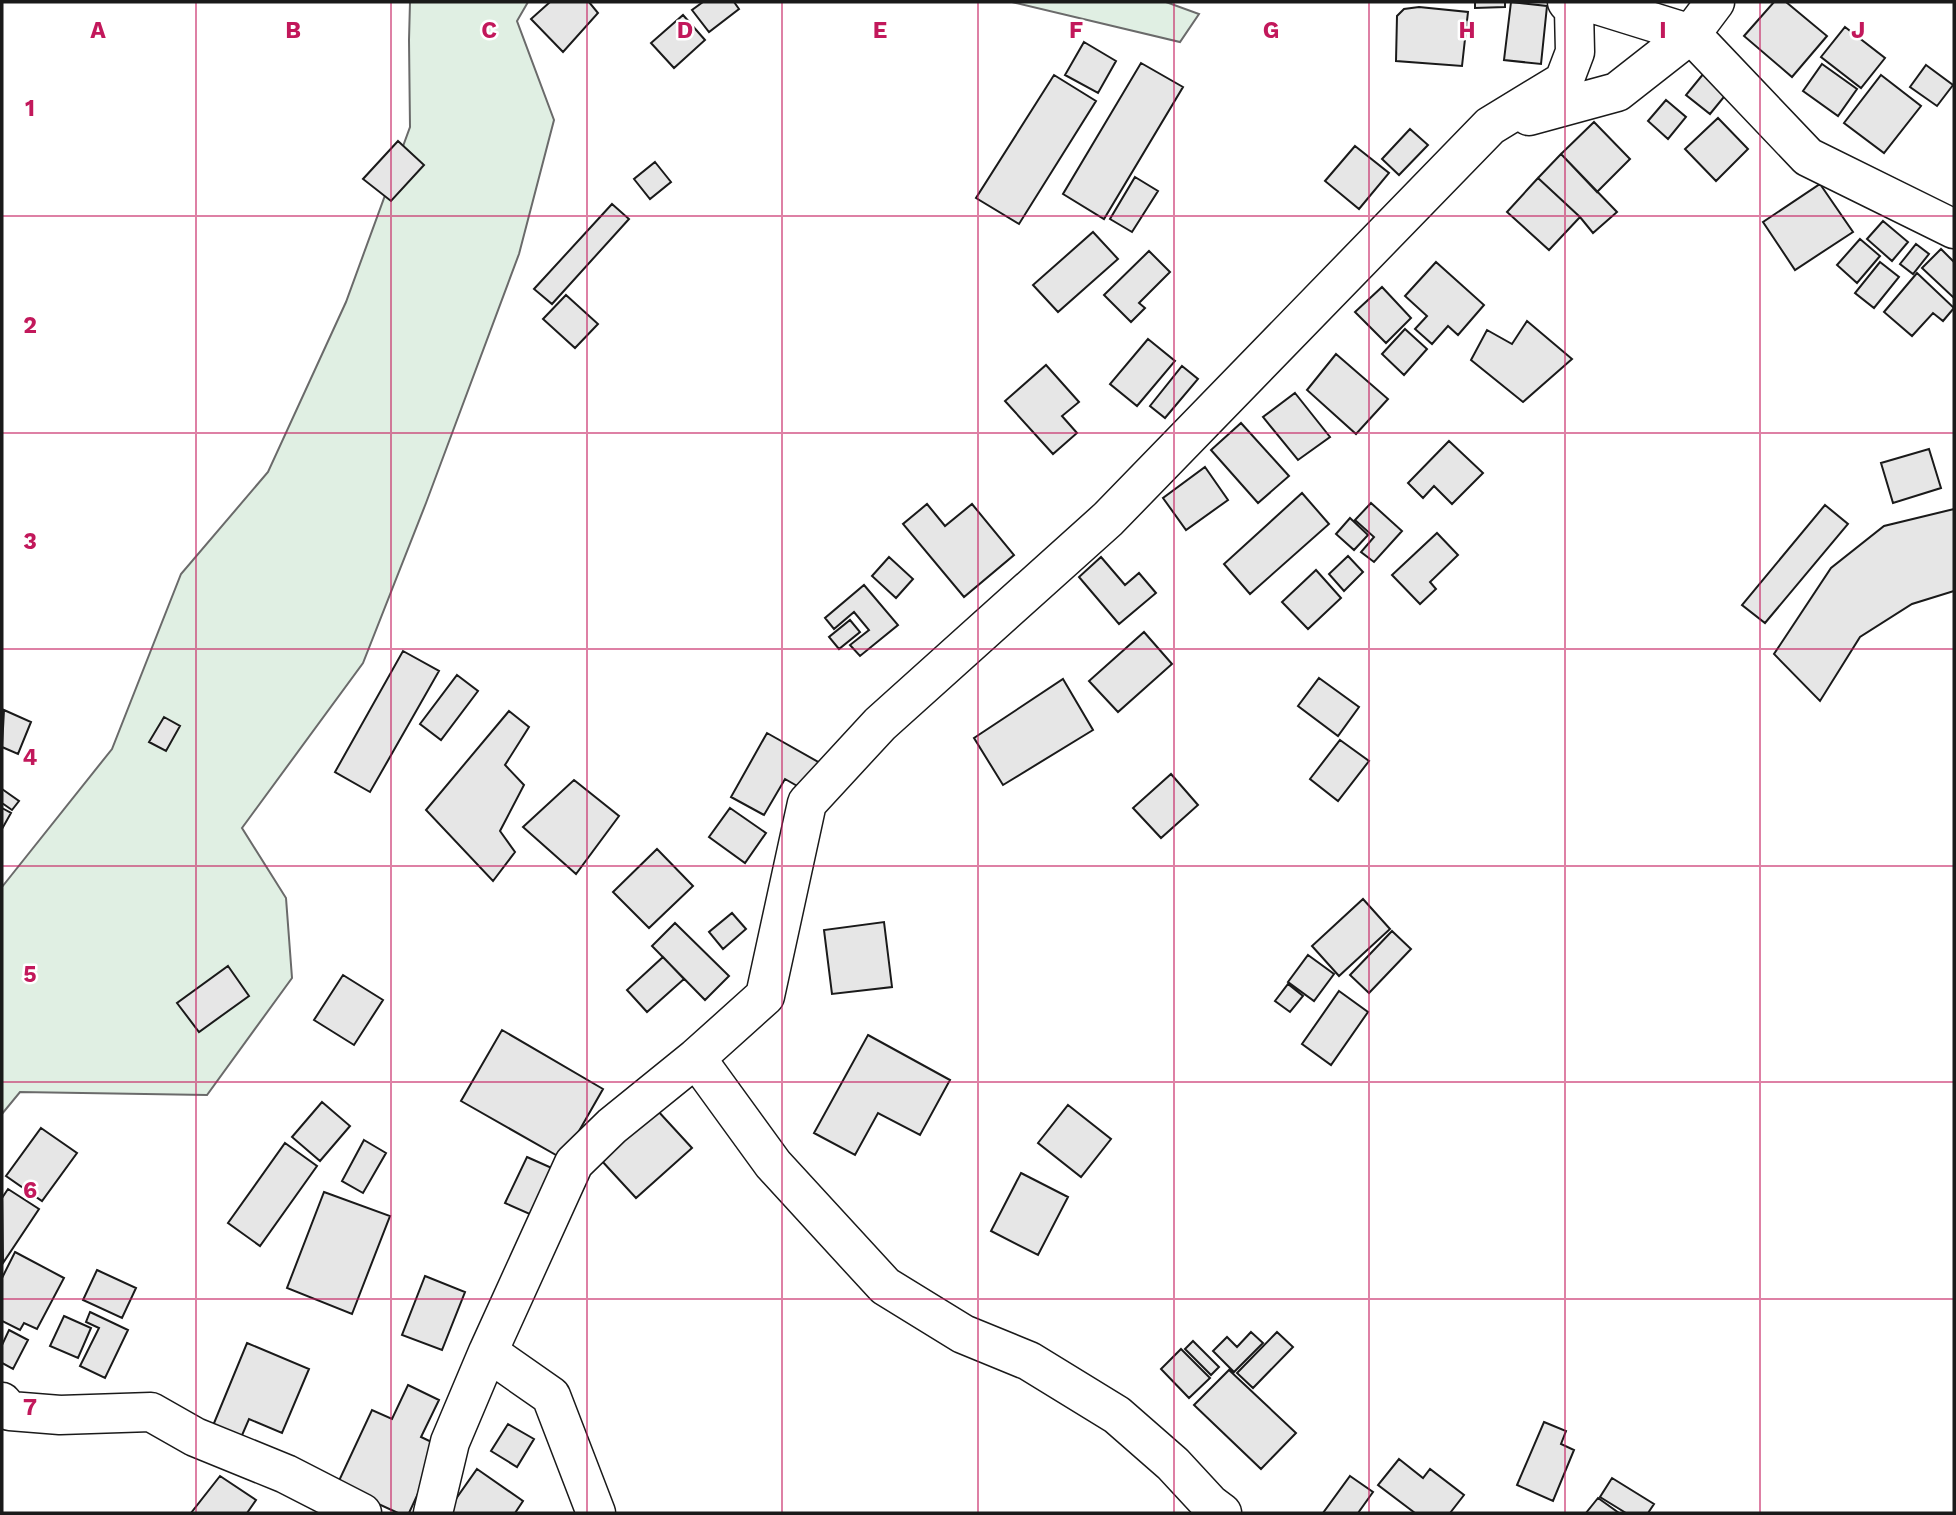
<svg xmlns="http://www.w3.org/2000/svg" width="1956" height="1515" viewBox="0 0 1956 1515" font-family="'Work Sans',sans-serif">
	<style>
		.green { fill: #e0efe3; stroke: #6a6a6a; stroke-width: 2 }
		.building { fill: #e6e6e6; stroke: #1a1a1a; stroke-width: 2 }
		.lines { fill: none; stroke-linecap: round; stroke-linejoin: round }
		.minor-casing { stroke: #1a1a1a; stroke-width: 41 }
		.minor { stroke: #fff; stroke-width: 38 }
		.grid { fill: none; stroke: #c2185b; stroke-width: 2; stroke-opacity: 0.55 }
		.grid-label { font-size: 23px; text-anchor: middle; font-weight: bold; fill: #c2185b; stroke: #fff; stroke-width: 5; stroke-linejoin: round; paint-order: stroke }
	</style>
	<rect width="100%" height="100%" fill="#fff"/>
	<path class="green" d="M410 2H528L517 21 554 120 519 254 426 503 363 663 242 828 286 898 292 978 207 1095 20 1092 2 1114V887L112 749 181 574 268 472 346 302 410 127 409 40Z
		M1012 2H1166L1199 14 1180 42Z"/>
	<path class="building" d="M550 2H589L598 13 563 52 531 19Z
		M703 2H734L739 9 709 32 692 10Z
		M1475 2H1505V7L1475 8Z
		M1511 2 1547 6 1541 64 1504 60Z
		M1774 2H1786L1827 36 1792 77 1744 36Z
		M1419 7 1468 12 1462 66 1396 61 1397 16 1404 9Z
		M683 15 705 40 674 68 651 43Z
		M1845 27 1885 58 1861 88 1821 57Z
		M1084 42 1116 61 1098 93 1065 75Z
		M1141 63 1183 87 1104 219 1063 194Z
		M1822 64 1857 89 1838 116 1803 91Z
		M1926 65 1953 85 1937 106 1910 87Z
		M1704 73 1728 92 1710 114 1686 95Z
		M1054 75 1096 101 1019 224 976 198Z
		M1881 75 1921 106 1884 153 1844 123Z
		M1666 100 1686 117 1668 139 1648 121Z
		M1718 118 1748 149 1716 181 1685 149Z
		M1594 122 1630 159 1597 192 1561 154Z
		M1410 129 1428 145 1399 175 1382 159Z
		M398 141 424 165 391 201 363 179Z
		M1355 146 1389 173 1359 209 1325 181Z
		M1561 154 1617 212 1593 233 1580 217 1538 178Z
		M655 162 671 182 650 199 634 179Z
		M1135 177 1158 191 1132 232 1110 219Z
		M1538 178 1580 217 1549 250 1507 212Z
		M1820 184 1853 232 1795 270 1763 222Z
		M612 204 629 219 552 304 534 289Z
		M1883 221 1908 242 1892 261 1867 239Z
		M1093 232 1118 259 1058 312 1033 285Z
		M1860 239 1880 256 1857 283 1837 265Z
		M1916 244 1929 254 1913 274 1900 264Z
		M1941 249 1954 262V298L1922 268Z
		M1149 251 1170 272 1139 303 1145 308 1131 322 1104 295Z
		M1436 262 1484 305 1458 335 1448 326 1432 344 1415 329 1427 316 1405 296Z
		M1880 262 1899 277 1874 308 1855 293Z
		M1917 273 1954 308 1943 321 1933 313 1912 336 1884 312Z
		M1382 287 1411 318 1386 343 1355 312Z
		M566 295 598 324 575 348 543 319Z
		M1527 321 1572 359 1523 402 1471 360 1487 330 1512 344Z
		M1405 329 1427 349 1404 375 1382 354Z
		M1148 339 1175 361 1137 406 1110 384Z
		M1336 354 1388 399 1356 434 1307 390Z
		M1046 365 1079 402 1062 416 1077 433 1053 454 1005 401Z
		M1182 366 1198 379 1165 418 1150 406Z
		M1295 393 1330 437 1298 460 1263 417Z
		M1241 423 1289 476 1258 503 1211 450Z
		M1449 441 1483 473 1452 504 1434 486 1423 498 1408 483Z
		M1929 449 1941 488 1893 503 1881 463Z
		M1205 467 1228 500 1186 530 1163 498Z
		M1302 493 1329 524 1250 594 1224 564Z
		M1371 503 1402 531 1374 562 1361 552 1374 537 1355 520Z
		M927 504 945 526 972 504 1014 555 964 597 903 524Z
		M1825 505 1848 524 1765 623 1742 605Z
		M1954 509V591L1912 604 1860 637 1820 701 1774 654 1831 568 1884 526Z
		M1350 518 1368 535 1354 550 1336 534Z
		M1437 533 1458 555 1430 582 1436 589 1420 604 1392 575Z
		M1348 556 1363 572 1344 591 1329 574Z
		M889 557 913 579 896 598 872 576Z
		M1101 557 1125 585 1139 573 1156 593 1119 624 1079 577Z
		M1316 570 1341 598 1308 629 1282 602Z
		M864 585 898 625 860 656 850 645 869 630 854 612 834 629 825 618Z
		M850 620 860 632 839 649 829 637Z
		M1144 632 1172 664 1118 712 1089 681Z
		M403 651 439 671 370 792 335 772Z
		M457 675 478 691 441 740 420 724Z
		M1319 678 1359 707 1338 736 1298 706Z
		M1063 679 1093 730 1003 785 974 738Z
		M4 710 31 722 18 754 2 747Z
		M509 711 529 727 505 765 524 785 500 831 515 852 493 881 426 810Z
		M164 717 180 726 166 751 149 742Z
		M767 733 829 768 813 795 785 779 764 815 731 797Z
		M1340 740 1369 761 1338 801 1310 779Z
		M1171 774 1198 805 1161 838 1133 808Z
		M574 780 619 816 576 874 523 827Z
		M2 789 19 801 12 810 2 803Z
		M2 808 11 813 2 829Z
		M730 808 766 833 745 863 709 837Z
		M657 849 693 886 649 928 613 892Z
		M1363 899 1390 929 1339 976 1312 946Z
		M732 913 746 929 723 949 709 932Z
		M884 922 892 987 832 994 824 930Z
		M675 923 729 976 705 1000 652 946Z
		M1392 931 1411 949 1369 993 1350 975Z
		M1308 955 1334 974 1314 1001 1288 982Z
		M663 957 684 979 647 1012 627 990Z
		M228 966 249 996 199 1032 177 1003Z
		M343 975 383 1000 354 1045 314 1020Z
		M1288 984 1303 996 1290 1012 1275 1001Z
		M1339 991 1368 1012 1331 1065 1302 1044Z
		M502 1030 603 1089 563 1159 461 1101Z
		M868 1035 950 1080 920 1135 878 1113 855 1155 814 1133Z
		M322 1102 350 1126 320 1161 292 1137Z
		M1068 1105 1111 1139 1081 1177 1038 1143Z
		M657 1110 692 1148 636 1198 601 1160Z
		M41 1128 77 1153 42 1201 6 1176Z
		M364 1140 386 1153 363 1193 342 1181Z
		M285 1143 317 1166 260 1246 228 1223Z
		M527 1157 563 1173 541 1219 505 1203Z
		M1021 1173 1068 1197 1038 1255 991 1231Z
		M8 1189 39 1209 3 1263 2 1198Z
		M324 1192 390 1216 352 1314 287 1288Z
		M15 1252 64 1278 37 1329 24 1323 20 1330 2 1321V1278Z
		M97 1270 136 1288 122 1318 83 1300Z
		M425 1276 465 1292 442 1350 402 1335Z
		M90 1312 128 1330 105 1378 80 1366 99 1328 86 1322Z
		M64 1316 91 1328 78 1358 50 1346Z
		M9 1330 28 1340 13 1369 2 1363V1345Z
		M1251 1332 1263 1343 1234 1372 1213 1351 1227 1337 1237 1347Z
		M1277 1332 1293 1347 1253 1388 1237 1373Z
		M1193 1341 1219 1367 1211 1375 1185 1349Z
		M247 1343 309 1369 282 1433 249 1419 240 1440 212 1428Z
		M1181 1349 1210 1378 1189 1398 1161 1369Z
		M1229 1370 1296 1433 1261 1469 1194 1405Z
		M408 1385 439 1400 421 1437 440 1446 409 1513H398L337 1485 372 1410 392 1419Z
		M1544 1422 1566 1431 1561 1444 1574 1450 1553 1501 1517 1485Z
		M508 1424 534 1439 517 1467 491 1451Z
		M1399 1459 1423 1478 1430 1469 1464 1495 1450 1513H1415L1378 1485Z
		M477 1469 523 1501 515 1513H446Z
		M220 1476 256 1500 247 1513H191Z
		M1350 1476 1373 1492 1358 1513H1323Z
		M1612 1478 1654 1504 1648 1513H1626L1600 1497Z
		M1598 1498 1619 1513H1586Z"/>
	<g class="lines">
		<g class="minor-casing">
			<path id="minor" d="M1588 2 1691 34 1808 157 1954 229
				M1529 116 1617 92 1691 34 1715 2
				M696 1058 773 1164 885 1286 963 1334 1029 1361 1117 1415 1173 1464 1210 1504 1222 1513
				M488 1352 551 1396 596 1513
				M2 1402 10 1411 60 1415 151 1412 195 1437 286 1474 362 1513
				M433 1513 450 1442 488 1352 574 1163 612 1126 696 1058 765 996 807 803 880 724 1108 519 1490 126 1564 81 1575 52 1574 10 1567 2"/>
		</g>
		<use href="#minor" class="minor"/>
	</g>
	<path class="grid" d="M196 2V1513M391 2V1513M587 2V1513M782 2V1513M978 2V1513M1174 2V1513M1369 2V1513M1565 2V1513M1760 2V1513M2 216H1954M2 433H1954M2 649H1954M2 866H1954M2 1082H1954M2 1299H1954"/>
	<g class="grid-label">
		<text x="98" y="38">A</text>
		<text x="293" y="38">B</text>
		<text x="489" y="38">C</text>
		<text x="685" y="38">D</text>
		<text x="880" y="38">E</text>
		<text x="1076" y="38">F</text>
		<text x="1271" y="38">G</text>
		<text x="1467" y="38">H</text>
		<text x="1663" y="38">I</text>
		<text x="1858" y="38">J</text>
		<text x="30" y="116">1</text>
		<text x="30" y="333">2</text>
		<text x="30" y="549">3</text>
		<text x="30" y="765">4</text>
		<text x="30" y="982">5</text>
		<text x="30" y="1198">6</text>
		<text x="30" y="1415">7</text>
	</g>
	<rect width="1956" height="1515" fill="none" stroke="#1a1a1a" stroke-width="7"/>
</svg>
